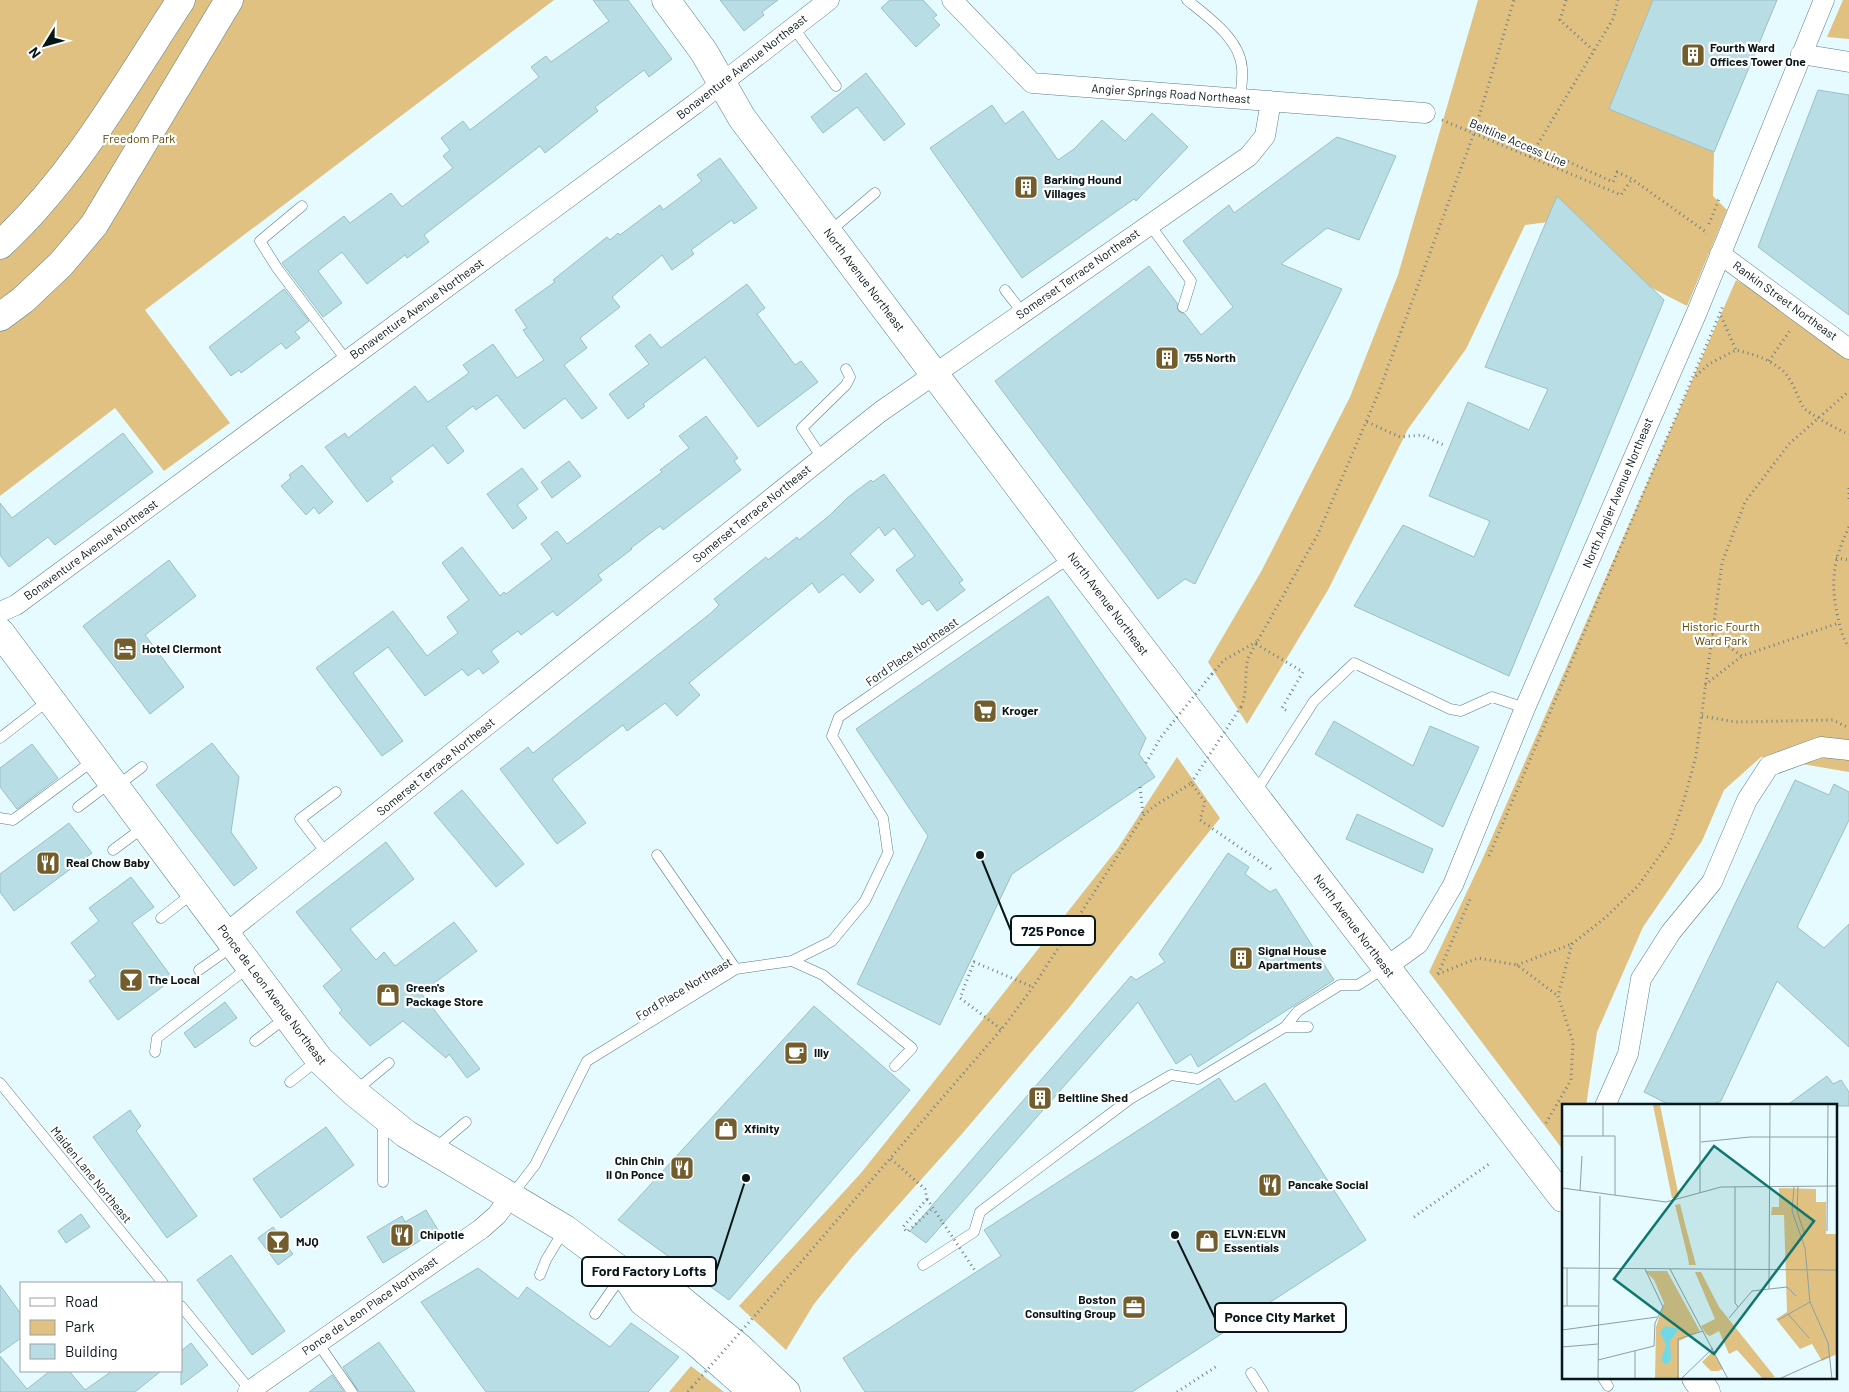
<svg xmlns="http://www.w3.org/2000/svg" width="1849" height="1392" viewBox="0 0 1849 1392" font-family="Barlow,sans-serif">
	<style>
		.green { fill: #e0c182 }
		.building { fill: #b9dde4; stroke: #9bbfc5 }
		.lines { fill: none; stroke-linecap: round; stroke-linejoin: round }
		.lane-casing { stroke: #5b7d83; stroke-width: 11 }
		.street-casing { stroke: #5b7d83; stroke-width: 21 }
		.secondary-casing { stroke: #5b7d83; stroke-width: 29 }
		.highway-casing { stroke: #5b7d83; stroke-width: 29 }
		.path { stroke: #708184; stroke-width: 3; stroke-dasharray: 1 4; stroke-linecap: butt }
		.lane { stroke: #fff; stroke-width: 10 }
		.street { stroke: #fff; stroke-width: 20 }
		.secondary { stroke: #fff; stroke-width: 28 }
		.highway { stroke: #fff; stroke-width: 28 }
		.path-bridge { stroke: #708184; stroke-width: 3; stroke-dasharray: 1 4; stroke-linecap: butt }
		.labels { text-anchor: middle; stroke-width: 4.5; stroke-linejoin: round; paint-order: stroke }
		.poi-label { font-size: 12px; font-weight: bold; fill: #081618; stroke: #fff; text-anchor: start }
		.street-label { font-size: 12px; fill: #081618; stroke: #fff }
		.park-label { font-size: 12px; fill: #594204; stroke: #fff }
		.inset-road { fill: none; stroke: #8d9fa3; stroke-width: 1 }
		.view { fill: #0f766e; fill-opacity: 0.15; stroke: #0f766e; stroke-width: 2.5 }
		.inset-edge { fill: none; stroke: #081618; stroke-width: 2.5 }
		.leader { fill: none; stroke: #081618; stroke-width: 2 }
		.callout-dot { fill: #081618; stroke: #fff; stroke-width: 2 }
		.callout { fill: #fff; stroke: #081618; stroke-width: 2 }
		.callout-label { font-size: 14px; text-anchor: middle; font-weight: bold; fill: #081618 }
	</style>
	<rect width="100%" height="100%" fill="#e5fbff"/>
	<path class="green" d="M0 0H554L145 310 230 423 164 471 115 408 0 496Z
		M1478 0H1653L1609 109 1714 152 1713 196 1727 210 1687 306 1609 266 1564 220 1525 225 1466 349 1408 429 1328 590 1247 724 1208 662 1262 570 1350 397 1398 275Z
		M1843 0H1849V39L1827 37Z
		M1736 280 1849 346V772L1761 757 1724 790 1702 841 1643 927 1597 1032 1586 1106H1563V1150L1429 972 1482 860Z
		M1177 757 1220 818 1068 1009 961 1135 852 1257 814 1304 786 1350 739 1306 861 1173 924 1094 1118 848Z
		M691 1366 724 1392H669Z"/>
	<path class="building" d="M593 0H628L672 59 649 77 644 70 595 107 598 111 545 153 540 146 424 235 429 242 407 258 405 255 367 284 342 252 318 271 342 303 323 317 282 263 344 216 350 223 391 193 402 207 453 168 443 156 450 150 441 138 463 121 470 130 539 77 531 67 546 56 551 62 609 21Z
		M720 0H778L762 12 764 15 744 31Z
		M890 0H923L937 15 933 18 940 25 916 47 881 8Z
		M1653 0H1777L1714 152 1609 109Z
		M866 73 905 124 884 141 857 107 823 133 811 117Z
		M1818 90 1849 95V315L1758 247Z
		M992 105 1005 124 1023 111 1058 160 1074 149 1102 120 1125 141 1152 113 1188 147 1136 201 1134 199 1022 278 930 148Z
		M1337 137 1396 156 1359 240 1327 228 1281 264 1342 289 1195 584 1185 579 1158 599 995 381 1149 266 1177 303 1178 311 1185 314 1201 335 1233 307 1183 241 1229 205 1234 213Z
		M720 158 757 208 734 224 732 220 691 250 694 254 672 270 662 255 612 297 620 307 580 338 587 348 564 365 597 408 582 419 565 398 524 429 497 395 476 410 473 406 446 427 464 451 448 464 433 445 390 478 393 482 367 502 325 447 345 433 348 438 415 386 428 402 469 373 463 365 493 344 517 378 544 360 523 330 527 328 515 310 555 282 553 280 607 237 610 240 618 233 620 235 660 205 663 210 702 181 697 175Z
		M1557 196 1664 300 1509 676 1354 606 1403 525 1474 557 1490 521 1429 496 1468 402 1529 430 1548 389 1485 367Z
		M747 284 765 308 757 314 795 365 801 361 818 382 758 427 705 357 643 404 645 406 628 419 609 394 649 364 635 346 650 334 661 348Z
		M284 289 309 321 295 332 300 338 286 349 281 343 241 373 239 370 231 376 209 347Z
		M706 416 738 458 734 461 741 470 663 530 660 526 631 548 632 549 598 575 602 580 557 616 553 611 521 635 518 631 491 651 499 662 483 674 479 668 468 676 462 669 425 696 388 647 353 673 403 741 382 756 316 668 393 611 427 656 458 633 447 617 469 600 442 563 462 547 500 596 504 592 506 594 552 559 541 544 557 531 567 544 662 472 660 470 689 448 679 436Z
		M123 433 153 472 55 545 48 537 9 567 0 555V503L12 518Z
		M569 461 581 476 552 498 541 482Z
		M302 465 333 502 319 514 314 507 306 515 281 486 291 478 289 475Z
		M522 468 538 489 517 505 527 518 513 529 487 494Z
		M884 474 963 580 959 583 965 590 937 611 929 600 922 605 896 570 915 556 894 528 885 536 879 527 850 554 874 580 860 593 843 574 819 593 812 583 689 683 700 695 677 716 665 703 627 731 623 725 552 779 586 823 557 844 500 769 528 747 533 753 711 613 719 605 714 599 766 557 768 560 797 537 799 540 829 516 847 498 871 480 873 482Z
		M169 560 196 596 145 635 184 687 150 714 83 626Z
		M1048 596 1146 738 1139 754 1155 777 1012 874 940 1025 857 984 928 836 856 729Z
		M1334 721 1413 766 1430 726 1479 747 1443 827 1315 754Z
		M212 743 239 777 231 832 257 868 234 886 156 785Z
		M32 744 58 778 17 809 0 787V768Z
		M1795 780 1829 795 1834 784 1849 792V820L1797 927 1824 948 1849 924V1047L1777 981 1721 1101 1708 1106H1672L1644 1092Z
		M462 790 524 864 496 887 434 813Z
		M1357 814 1433 849 1423 873 1346 839Z
		M69 823 92 853 14 911 0 892V874Z
		M386 842 414 879 350 929 376 960 384 952 395 966 454 922 477 951 421 993 480 1069 467 1078 449 1054 446 1058 403 1021 370 1046 339 1013 342 1010 323 986 342 970 296 912Z
		M1228 853 1249 867 1245 874 1270 892 1276 889 1334 980 1198 1067 1191 1054 1176 1064 1138 1002 926 1243 910 1231 1131 976 1136 980 1165 962 1159 954Z
		M131 877 154 907 132 923 173 979 118 1020 89 981 96 976 71 943 99 921 89 908Z
		M225 1002 237 1018 195 1048 184 1033Z
		M814 1006 910 1090 729 1300 618 1220Z
		M1827 1076 1833 1084 1841 1080 1849 1092V1106H1786Z
		M1219 1078 1235 1102 1265 1083 1366 1240 1132 1392H865L843 1358 1001 1256 984 1230Z
		M130 1110 141 1126 136 1131 197 1216 167 1238 93 1137Z
		M326 1127 354 1165 281 1218 253 1179Z
		M426 1210 438 1230 383 1263 367 1237 402 1216 405 1222Z
		M81 1214 90 1227 66 1243 58 1231Z
		M273 1227 293 1254 278 1265 258 1238Z
		M231 1255 285 1331 252 1355 197 1280Z
		M478 1268 518 1299 527 1287 610 1347 631 1323 679 1357 648 1392H486L421 1302Z
		M0 1285 21 1314V1338L0 1353Z
		M379 1342 415 1392H359L343 1367Z
		M191 1343 208 1365 181 1385V1351Z
		M0 1356 27 1389 50 1371H69L85 1390 112 1371H161L135 1392H0Z
		M332 1375 344 1392H309Z"/>
	<g class="lines">
		<g class="lane-casing">
			<path id="lane" d="M1187 0C1208 17 1240 39 1242 68 1243 78 1241 89 1240 99
				M793 27 836 86
				M302 206 260 241 277 268 347 361
				M1150 225 1191 281 1183 307
				M829 232 875 193
				M1005 290 1023 313
				M822 458 802 428 846 385 850 377 846 369
				M0 738 49 700
				M117 786 142 767
				M1255 793 1314 701 1354 663 1450 709 1461 711 1492 697 1525 708
				M78 807 111 782
				M0 818 13 820 94 760
				M113 850 144 827
				M327 854 300 819 336 792
				M657 855 736 969
				M161 918 193 893
				M792 961 823 975 912 1048 895 1066
				M199 970 233 946
				M1285 1027H1308
				M255 1041 287 1017
				M155 1052 157 1038 249 967
				M290 1082 318 1060
				M0 1083 163 1283
				M355 1091 389 1063
				M434 1149 466 1122
				M383 1182V1121
				M511 1196 535 1165 587 1061 736 969 792 961 832 941 865 901 888 853 883 818 832 736 839 717 1071 557
				M923 1265 974 1232 980 1212 1130 1099 1171 1075 1198 1079 1285 1027 1298 1011 1340 985H1358L1386 967
				M540 1275 546 1260 564 1230
				M181 1306 250 1390
				M595 1314 623 1274
				M317 1342 352 1392
				M1251 1373 1263 1392
				M1603 1378 1608 1386"/>
		</g>
		<g class="street-casing">
			<path id="street" d="M952 0 1032 83 1425 113
				M1801 54 1849 62
				M1720 254 1849 349
				M0 612 16 605 695 104 829 0
				M225 934 880 412 1249 156 1265 136 1271 101
				M1386 967 1418 944 1453 885 1525 708 1697 312 1824 0
				M1605 1106 1628 1054 1641 979 1671 932 1712 882 1747 800 1769 766 1821 747 1849 750
				M248 1392 481 1229 497 1215 511 1196"/>
		</g>
		<g class="secondary-casing">
			<path id="secondary" d="M666 0 704 52 742 118 1071 556 1563 1198
				M1696 1378 1706 1392"/>
		</g>
		<g class="highway-casing">
			<path id="highway" d="M0 245C75 176 125 85 181 0
				M0 317 23 300 61 264 94 225 229 0
				M0 632 319 1059 354 1092 406 1134 565 1229 624 1273 643 1302 696 1342 753 1392
				M624 1273 658 1281 740 1348 786 1392"/>
		</g>
		<path class="path" d="M1566 0 1560 20 1593 50
			M1442 120 1621 195 1632 179
			M1536 147 1613 182 1617 172 1632 179 1706 232 1705 234
			M1530 157 1613 19 1618 0
			M1709 224 1719 199
			M1721 316 1736 350
			M1769 361 1791 329
			M1696 376 1709 364 1736 350C1752 354 1768 358 1782 370 1792 378 1797 396 1803 407 1806 412 1843 433 1849 434
			M1367 422 1400 437 1422 435 1446 446
			M1849 488V500
			M1849 527C1833 561 1830 581 1838 618 1840 627 1843 640 1849 647
			M1836 558 1849 560
			M1712 635 1742 656 1839 623
			M1256 644 1303 672 1282 708 1289 712
			M1212 674 1224 660 1258 641
			M1705 685 1742 656
			M1241 707C1248 691 1244 675 1248 658L1318 534 1378 394 1474 133 1514 0
			M1702 716 1735 722 1833 720 1849 728
			M1146 763 1161 737
			M1140 787 1143 814
			M1489 856 1723 306
			M1517 965 1572 944
			M1438 974 1471 897
			M1438 974 1478 958 1517 965 1558 996
			M1001 1029 960 998 974 962 1033 987
			M1546 1123 1571 1080 1573 1042 1558 996 1572 944 1606 917 1638 886 1670 841 1684 800 1696 756 1722 563 1745 502 1789 444 1849 391
			M891 1159 925 1189 927 1199
			M927 1199 903 1227 907 1232 933 1208
			M927 1199 943 1223
			M1414 1217 1489 1164
			M758 1312 1005 1025 1033 987 1144 815C1158 801 1175 795 1191 783L1205 802 1200 820 1271 869
			M688 1392 692 1387
			M1177 1392 1217 1366"/>
		<use href="#lane" class="lane"/>
		<use href="#street" class="street"/>
		<use href="#secondary" class="secondary"/>
		<use href="#highway" class="highway"/>
		<path class="path-bridge" d="M1161 737 1212 674
			M1191 783 1241 707
			M943 1223 976 1272
			M692 1387 758 1312"/>
	</g>
	<defs>
		<g id="building-square" transform="scale(1.25)"><rect x="-9" y="-9" width="18" height="18" rx="4" fill="#745d2d" stroke="#fff"/><path d="M-4-6H4V6H1V3H-1V6H-4ZM-2.5-4.3h1.7v1.8h-1.7ZM.8-4.3h1.7v1.8H.8ZM-2.5-1h1.7V.8h-1.7ZM.8-1h1.7V.8H.8Z" fill="#fff"/></g>
		<g id="hotel-square" transform="scale(1.25)"><rect x="-9" y="-9" width="18" height="18" rx="4" fill="#745d2d" stroke="#fff"/><path d="M-6-4.5h1.5V1H6V5H4.5V3h-9V5H-6ZM-4 0a1.8 1.8 0 1 1 3.6 0ZM.5 0V-2.5h3Q6-2.5 6 0Z" fill="#fff"/></g>
		<g id="supermarket-square" transform="scale(1.25)"><rect x="-9" y="-9" width="18" height="18" rx="4" fill="#745d2d" stroke="#fff"/><path d="M-6-5.5h2.5l.6 2H6L4.5 2H-2.5L-4.4-4H-6ZM-1.5 3.2a1.3 1.3 0 1 0 .1 0ZM3 3.2a1.3 1.3 0 1 0 .1 0Z" fill="#fff"/></g>
		<g id="restaurant-square" transform="scale(1.25)"><rect x="-9" y="-9" width="18" height="18" rx="4" fill="#745d2d" stroke="#fff"/><path d="M-5-6h1v4h1v-4h1v4h1v-4h1v5L-1.5 .5V6h-2V.5L-5-1ZM5-6V6H3V1.5H1.5Q1.5-4 5-6Z" fill="#fff"/></g>
		<g id="bar-square" transform="scale(1.25)"><rect x="-9" y="-9" width="18" height="18" rx="4" fill="#745d2d" stroke="#fff"/><path d="M-6-5H6L.8 .8V4.5H3.5V6h-7V4.5H-.8V.8Z" fill="#fff"/></g>
		<g id="shop-square" transform="scale(1.25)"><rect x="-9" y="-9" width="18" height="18" rx="4" fill="#745d2d" stroke="#fff"/><path d="M-5-2.5h2.3a2.7 3.5 0 0 1 5.4 0H5L5.5 6h-11ZM-1.5-2.5h3a1.5 2.3 0 0 0-3 0Z" fill="#fff"/></g>
		<g id="cafe-square" transform="scale(1.25)"><rect x="-9" y="-9" width="18" height="18" rx="4" fill="#745d2d" stroke="#fff"/><path d="M-5.5-4.5H6V0H3Q3 3.5 0 3.5H-2.5Q-5.5 3.5-5.5 0ZM3-3.2v2h1.7v-2ZM-6 4.5H4V6H-6Z" fill="#fff"/></g>
		<g id="office-square" transform="scale(1.25)"><rect x="-9" y="-9" width="18" height="18" rx="4" fill="#745d2d" stroke="#fff"/><path d="M-6-3h4V-5.5h4V-3h4V5H-6ZM-1-4.5V-3h2v-1.5ZM-6 0V1H6V0Z" fill="#fff"/></g>
	</defs>
	<g fill-rule="evenodd">
		<use href="#building-square" x="1693" y="55"/>
		<use href="#building-square" x="1026" y="187"/>
		<use href="#building-square" x="1167" y="358"/>
		<use href="#hotel-square" x="125" y="649"/>
		<use href="#supermarket-square" x="985" y="711"/>
		<use href="#restaurant-square" x="48" y="863"/>
		<use href="#building-square" x="1241" y="958"/>
		<use href="#bar-square" x="131" y="980"/>
		<use href="#shop-square" x="388" y="995"/>
		<use href="#cafe-square" x="796" y="1053"/>
		<use href="#building-square" x="1040" y="1098"/>
		<use href="#shop-square" x="726" y="1129"/>
		<use href="#restaurant-square" x="682" y="1168"/>
		<use href="#restaurant-square" x="1270" y="1185"/>
		<use href="#restaurant-square" x="402" y="1235"/>
		<use href="#shop-square" x="1207" y="1241"/>
		<use href="#bar-square" x="278" y="1242"/>
		<use href="#office-square" x="1134" y="1307"/>
	</g>
	<g class="labels">
		<g class="poi-label">
			<text x="1710" y="52">Fourth Ward<tspan x="1710" dy="14">Offices Tower One</tspan></text>
			<text x="1044" y="184">Barking Hound<tspan x="1044" dy="14">Villages</tspan></text>
			<text x="1184" y="362">755 North</text>
			<text x="142" y="653">Hotel Clermont</text>
			<text x="1002" y="715">Kroger</text>
			<text x="66" y="867">Real Chow Baby</text>
			<text x="1258" y="955">Signal House<tspan x="1258" dy="14">Apartments</tspan></text>
			<text x="148" y="984">The Local</text>
			<text x="406" y="992">Green's<tspan x="406" dy="14">Package Store</tspan></text>
			<text x="814" y="1057">Illy</text>
			<text x="1058" y="1102">Beltline Shed</text>
			<text x="744" y="1133">Xfinity</text>
			<text x="664" y="1165" text-anchor="end">Chin Chin<tspan x="664" dy="14">II On Ponce</tspan></text>
			<text x="1288" y="1189">Pancake Social</text>
			<text x="1224" y="1238">ELVN:ELVN<tspan x="1224" dy="14">Essentials</tspan></text>
			<text x="420" y="1239">Chipotle</text>
			<text x="296" y="1246">MJQ</text>
			<text x="1116" y="1304" text-anchor="end">Boston<tspan x="1116" dy="14">Consulting Group</tspan></text>
		</g>
		<g class="street-label">
			<text transform="translate(742 67) rotate(-38)" y="4">Bonaventure Avenue Northeast</text>
			<text transform="translate(1171 94) rotate(4)" y="4">Angier Springs Road Northeast</text>
			<text transform="translate(1518 143) rotate(23)" y="4">Beltline Access Line</text>
			<text transform="translate(1078 274) rotate(-35)" y="4">Somerset Terrace Northeast</text>
			<text transform="translate(864 280) rotate(53)" y="4">North Avenue Northeast</text>
			<text transform="translate(1785 301) rotate(36)" y="4">Rankin Street Northeast</text>
			<text transform="translate(417 309) rotate(-36)" y="4">Bonaventure Avenue Northeast</text>
			<text transform="translate(1618 493) rotate(-67)" y="4">North Angier Avenue Northeast</text>
			<text transform="translate(752 514) rotate(-39)" y="4">Somerset Terrace Northeast</text>
			<text transform="translate(91 550) rotate(-36)" y="4">Bonaventure Avenue Northeast</text>
			<text transform="translate(1108 604) rotate(53)" y="4">North Avenue Northeast</text>
			<text transform="translate(912 652) rotate(-35)" y="4">Ford Place Northeast</text>
			<text transform="translate(436 767) rotate(-39)" y="4">Somerset Terrace Northeast</text>
			<text transform="translate(1354 926) rotate(53)" y="4">North Avenue Northeast</text>
			<text transform="translate(684 989) rotate(-31)" y="4">Ford Place Northeast</text>
			<text transform="translate(272 995) rotate(53)" y="4">Ponce de Leon Avenue Northeast</text>
			<text transform="translate(91 1175) rotate(51)" y="4">Maiden Lane Northeast</text>
			<text transform="translate(370 1306) rotate(-35)" y="4">Ponce de Leon Place Northeast</text>
		</g>
		<g class="park-label">
			<text x="139" y="143">Freedom Park</text>
			<text x="1721" y="631">Historic Fourth<tspan x="1721" dy="14">Ward Park</tspan></text>
		</g>
	</g>
	<g transform="translate(1562 1104)">
		<rect width="275" height="275" fill="#e5fbff"/>
		<path d="M91 1H98L117 93 110 94ZM217 84 254 85V98H264V130H275V250L260 257 250 240 238 245 214 215 225 208 222 111H209L210 103H217ZM118 100 124 124 134 161H127L126 154 113 101ZM83 167H105L138 227 117 237V275H93L94 223 102 199 92 176ZM133 168H139L157 203 213 273 201 275 175 246 167 250 157 227 148 232 144 230 139 222 153 215ZM151 247 161 265 156 267H149L140 258Z" fill="#e0c182"/>
		<path d="M103 222 117 225 108 237 109 256 104 261 99 256 104 241 98 228Z" fill="#6fd9ea"/>
		<path class="inset-road" d="M41 0V32M138 0V89M0 32H53V91M139 38 188 33H275M232 82 230 107 243 144 248 198 266 239 270 275M236 82 235 107 243 131M173 83V199L176 203M0 84 104 98 159 83 275 82M18 87 20 52M265 127 266 0M0 164 275 166M108 165 166 275M207 185 208 0M0 202H36M5 202V164M226 210 247 234M167 214 190 187 225 183 234 192M216 216 248 198M0 226 95 213M0 243 36 240M73 247V275M36 256 92 242 93 219 101 203 83 165M36 275 38 92M116 275V235L141 227M119 275 151 244M217 275 268 252"/>
		<path class="view" d="M152 42 252 117 152 250 52 175Z"/>
		<rect width="275" height="275" class="inset-edge"/>
	</g>
	<path class="leader" d="M980 855L1011 931M746 1178L716 1271M1175 1235L1215 1318"/>
	<g class="callout-dot">
		<circle cx="980" cy="855" r="5"/>
		<circle cx="746" cy="1178" r="5"/>
		<circle cx="1175" cy="1235" r="5"/>
	</g>
	<g class="callout">
		<rect x="1011" y="916" width="84" height="29" rx="5"/>
		<rect x="582" y="1257" width="134" height="29" rx="5"/>
		<rect x="1215" y="1303" width="131" height="29" rx="5"/>
	</g>
	<g class="callout-label">
		<text x="1053" y="936">725 Ponce</text>
		<text x="649" y="1276">Ford Factory Lofts</text>
		<text x="1280" y="1322">Ponce City Market</text>
	</g>
	<rect x="20" y="1282" width="162" height="90" fill="#ffffff" stroke="#9ca2a3"/>
	<rect x="30" y="1298" width="25" height="8" fill="#ffffff" stroke="#9ca2a3"/>
	<text x="65" y="1307" font-size="15" fill="#081618">Road</text>
	<rect x="30" y="1320" width="25" height="15" fill="#e0c182" stroke="#9ca2a3"/>
	<text x="65" y="1332" font-size="15" fill="#081618">Park</text>
	<rect x="30" y="1344" width="25" height="15" fill="#b9dde4" stroke="#9ca2a3"/>
	<text x="65" y="1357" font-size="15" fill="#081618">Building</text>
	<g transform="translate(45 45) rotate(233)" stroke="#ffffff" stroke-width="4" paint-order="stroke">
	<path d="M0-4L9 19L0 12L-9 19Z" fill="#081618"/>
	<text y="-8" font-size="14" font-weight="bold" text-anchor="middle" fill="#081618">N</text>
	</g>
</svg>
